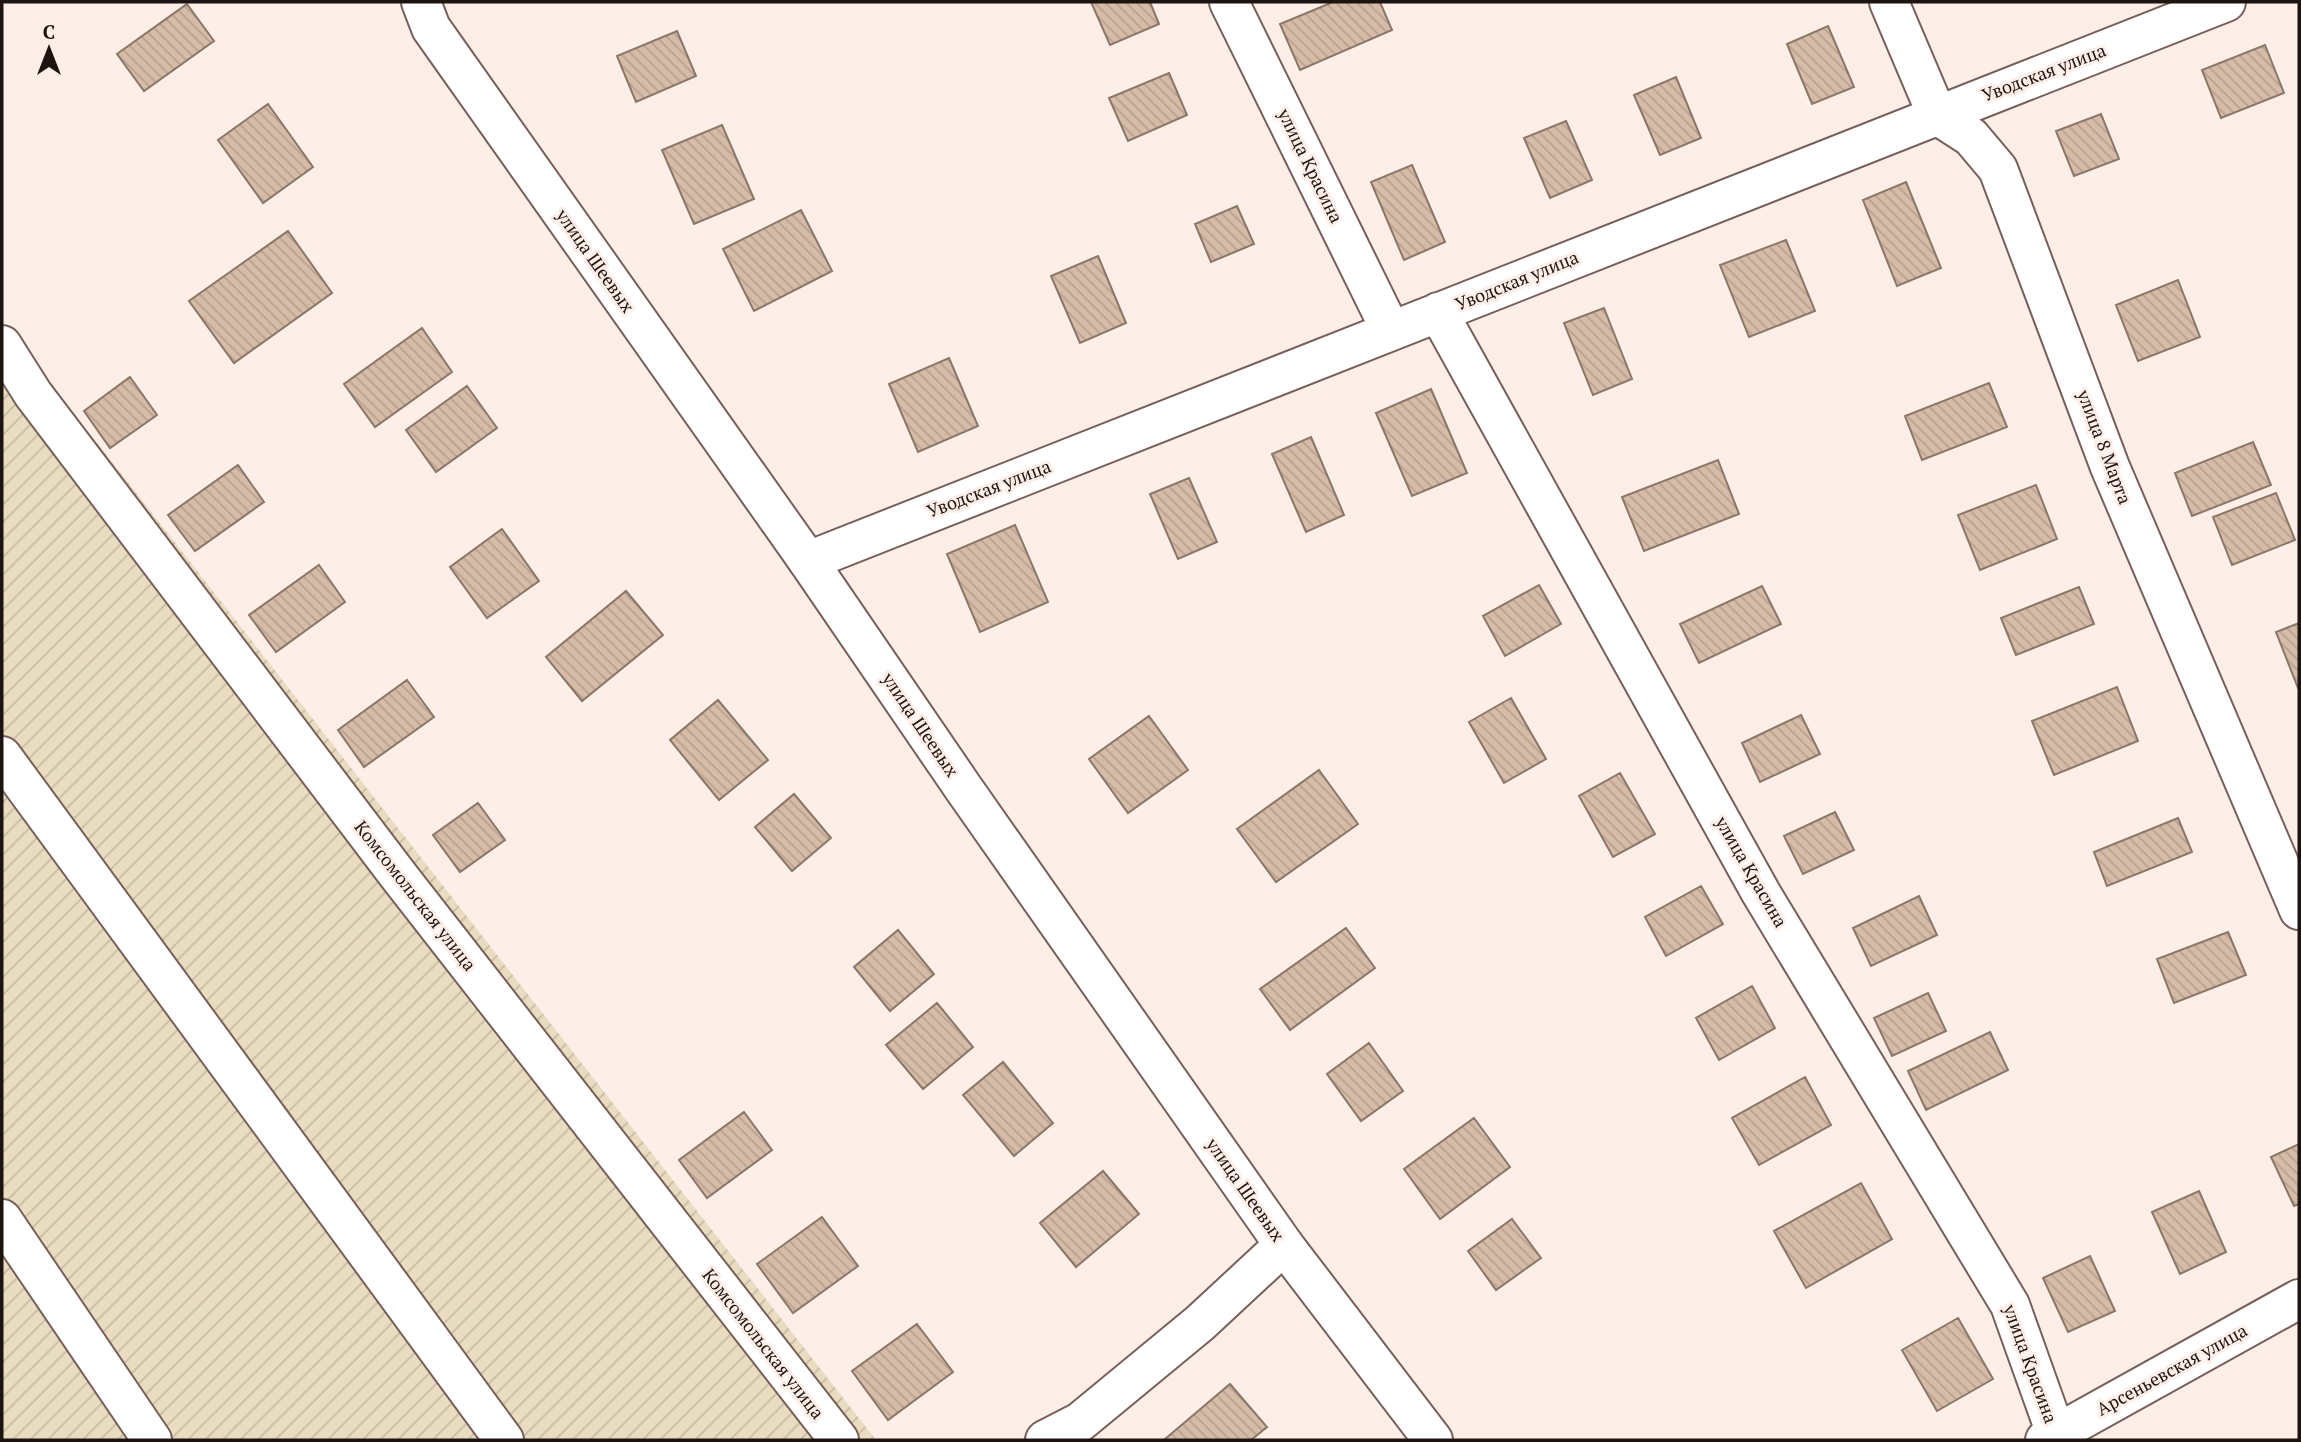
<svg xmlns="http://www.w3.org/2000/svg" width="2301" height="1442" viewBox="0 0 2301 1442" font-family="'PT Serif',serif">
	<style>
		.garden { fill: url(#garden-furrows) }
		.building { fill: url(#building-back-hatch); stroke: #8a7768; stroke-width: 2 }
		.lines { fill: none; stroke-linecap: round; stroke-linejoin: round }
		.minor-casing { stroke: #776059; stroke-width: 42 }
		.secondary-casing { stroke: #776059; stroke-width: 42 }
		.minor { stroke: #fff; stroke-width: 38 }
		.secondary { stroke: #fff; stroke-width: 38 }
		.labels { text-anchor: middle; stroke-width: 6; stroke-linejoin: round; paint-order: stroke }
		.street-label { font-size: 18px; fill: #1d1411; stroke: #feeee8 }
	</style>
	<defs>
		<pattern id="garden-furrows" width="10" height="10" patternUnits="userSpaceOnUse" patternTransform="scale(1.75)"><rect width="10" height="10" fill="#e9dcc0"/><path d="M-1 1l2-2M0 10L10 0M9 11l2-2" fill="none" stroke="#c7bca4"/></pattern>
		<pattern id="building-back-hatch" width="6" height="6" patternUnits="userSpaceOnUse" patternTransform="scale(1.75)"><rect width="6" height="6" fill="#d6bca7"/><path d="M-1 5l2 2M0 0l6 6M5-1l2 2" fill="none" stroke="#b7a18f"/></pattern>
	</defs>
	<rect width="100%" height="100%" fill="#feeee8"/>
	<path class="garden" d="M2 354 98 444 876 1440H2Z"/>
	<path class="building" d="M1091 2H1150L1159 24 1110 45Z
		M1333 2H1380L1392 30 1300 70 1280 24Z
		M187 4 214 41 144 91 117 54Z
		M1828 26 1854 87 1812 104 1787 44Z
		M677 31 696 76 636 102 617 56Z
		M2265 45 2284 93 2221 118 2202 70Z
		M1169 73 1187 115 1128 141 1109 98Z
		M1676 77 1701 138 1660 155 1634 95Z
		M268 104 313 167 263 203 218 140Z
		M2101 114 2119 159 2074 176 2056 131Z
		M1566 121 1592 180 1550 198 1524 138Z
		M722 125 754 199 694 224 662 150Z
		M1412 165 1445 242 1404 260 1371 182Z
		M1906 182 1941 268 1897 286 1863 200Z
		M1237 206 1254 244 1211 262 1195 224Z
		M801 210 832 271 754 311 723 249Z
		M288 231 332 293 234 363 189 301Z
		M1786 240 1815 311 1749 337 1720 265Z
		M1098 256 1126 323 1080 343 1051 276Z
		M2178 280 2200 337 2138 361 2116 305Z
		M1604 308 1632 379 1593 395 1564 323Z
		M422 328 452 372 375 427 344 384Z
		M949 358 978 426 918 452 889 384Z
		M130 377 157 415 110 448 84 411Z
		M1989 383 2007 427 1922 460 1905 416Z
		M467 386 497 428 436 472 406 430Z
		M1431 389 1467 473 1412 496 1376 413Z
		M1311 437 1344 515 1306 532 1272 454Z
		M2253 442 2271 485 2192 516 2175 473Z
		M1718 460 1739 514 1644 551 1622 497Z
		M238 465 264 502 195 551 168 515Z
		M1189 478 1217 542 1178 559 1150 494Z
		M2036 485 2057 539 1980 570 1958 515Z
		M2276 493 2295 540 2232 565 2213 517Z
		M1015 525 1048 602 980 632 947 554Z
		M502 529 539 581 487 618 450 567Z
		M319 565 345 602 276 652 249 615Z
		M1539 585 1561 624 1505 656 1483 616Z
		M1762 586 1781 624 1699 663 1680 624Z
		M2079 587 2094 624 2016 655 2001 618Z
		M626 591 663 635 582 701 546 657Z
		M2299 623V688H2298L2276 632Z
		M407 680 434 717 364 767 338 730Z
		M2117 687 2138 741 2054 775 2032 721Z
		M1511 698 1546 759 1504 783 1469 722Z
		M718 700 768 760 719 800 670 740Z
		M1801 715 1820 754 1760 782 1742 743Z
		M1149 716 1188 770 1128 813 1089 759Z
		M1319 770 1358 824 1276 882 1237 829Z
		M1620 773 1655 834 1613 857 1579 796Z
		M794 794 831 838 792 871 755 827Z
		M478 803 505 840 460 872 433 835Z
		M1835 812 1854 850 1803 874 1784 836Z
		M2178 818 2192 852 2107 886 2094 852Z
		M1701 886 1723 924 1666 956 1645 917Z
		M1919 896 1937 935 1871 966 1853 928Z
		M1346 928 1375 968 1290 1030 1260 989Z
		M898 930 934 974 890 1011 854 967Z
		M2228 932 2246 975 2174 1003 2157 959Z
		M1752 986 1775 1028 1719 1060 1696 1018Z
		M1928 993 1946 1031 1892 1056 1874 1018Z
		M937 1003 973 1047 923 1089 886 1045Z
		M1990 1032 2008 1070 1926 1110 1908 1071Z
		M1369 1043 1403 1091 1361 1121 1327 1074Z
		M1003 1062 1053 1123 1014 1156 963 1095Z
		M1805 1077 1831 1125 1759 1165 1732 1118Z
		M744 1112 772 1150 707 1198 679 1160Z
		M1474 1118 1510 1167 1440 1219 1404 1169Z
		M2299 1144V1204L2294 1206 2271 1157Z
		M1103 1171 1139 1214 1076 1267 1040 1223Z
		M1861 1183 1892 1239 1806 1288 1774 1231Z
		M2199 1191 2226 1252 2180 1274 2152 1212Z
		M822 1217 858 1266 793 1313 757 1264Z
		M1512 1219 1541 1258 1496 1290 1468 1251Z
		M2090 1256 2115 1311 2068 1332 2043 1278Z
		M1958 1318 1993 1379 1937 1411 1902 1350Z
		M917 1324 953 1372 888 1420 852 1371Z
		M1230 1384 1267 1427 1251 1440H1166L1165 1439Z"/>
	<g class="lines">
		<g class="minor-casing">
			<path id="minor" d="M1229 2 1391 331
				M1889 2 1937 115 1971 137 1998 169 2110 467 2299 910
				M1438 312 1761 893 2010 1305 2056 1434
				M2 345 33 394 398 875 839 1440
				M808 561 2226 2
				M2 756 504 1440
				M2 1219 152 1440
				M1045 1440 1080 1422 1200 1323 1284 1245
				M2045 1440 2299 1299"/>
		</g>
		<g class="secondary-casing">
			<path id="secondary" d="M421 2 431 28 808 561 964 789 1284 1245 1433 1440"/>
		</g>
		<use href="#minor" class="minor"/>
		<use href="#secondary" class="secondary"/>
	</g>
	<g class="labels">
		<g class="street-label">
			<text transform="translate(2044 73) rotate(-21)" y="6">Уводская улица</text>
			<text transform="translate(1310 166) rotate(64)" y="6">улица Красина</text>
			<text transform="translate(595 261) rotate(55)" y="6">улица Шеевых</text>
			<text transform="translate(1517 281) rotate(-22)" y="6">Уводская улица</text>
			<text transform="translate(2104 447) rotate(69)" y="6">улица 8 Марта</text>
			<text transform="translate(989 489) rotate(-21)" y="6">Уводская улица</text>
			<text transform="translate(920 725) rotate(56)" y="6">улица Шеевых</text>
			<text transform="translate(1751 872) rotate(60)" y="6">улица Красина</text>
			<text transform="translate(415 896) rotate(52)" y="6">Комсомольская улица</text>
			<text transform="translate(1245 1190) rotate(55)" y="6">улица Шеевых</text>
			<text transform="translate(763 1344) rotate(52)" y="6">Комсомольская улица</text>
			<text transform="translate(2030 1364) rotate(70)" y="6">улица Красина</text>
			<text transform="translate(2172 1370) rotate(-29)" y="6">Арсеньевская улица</text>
		</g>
	</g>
	<rect width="2301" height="1442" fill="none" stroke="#1d1411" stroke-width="7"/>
	<g transform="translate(49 49)" stroke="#feeee8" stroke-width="5" paint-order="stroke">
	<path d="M0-5L12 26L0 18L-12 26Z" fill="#1d1411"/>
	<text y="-10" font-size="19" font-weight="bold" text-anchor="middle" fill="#1d1411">С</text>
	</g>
</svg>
